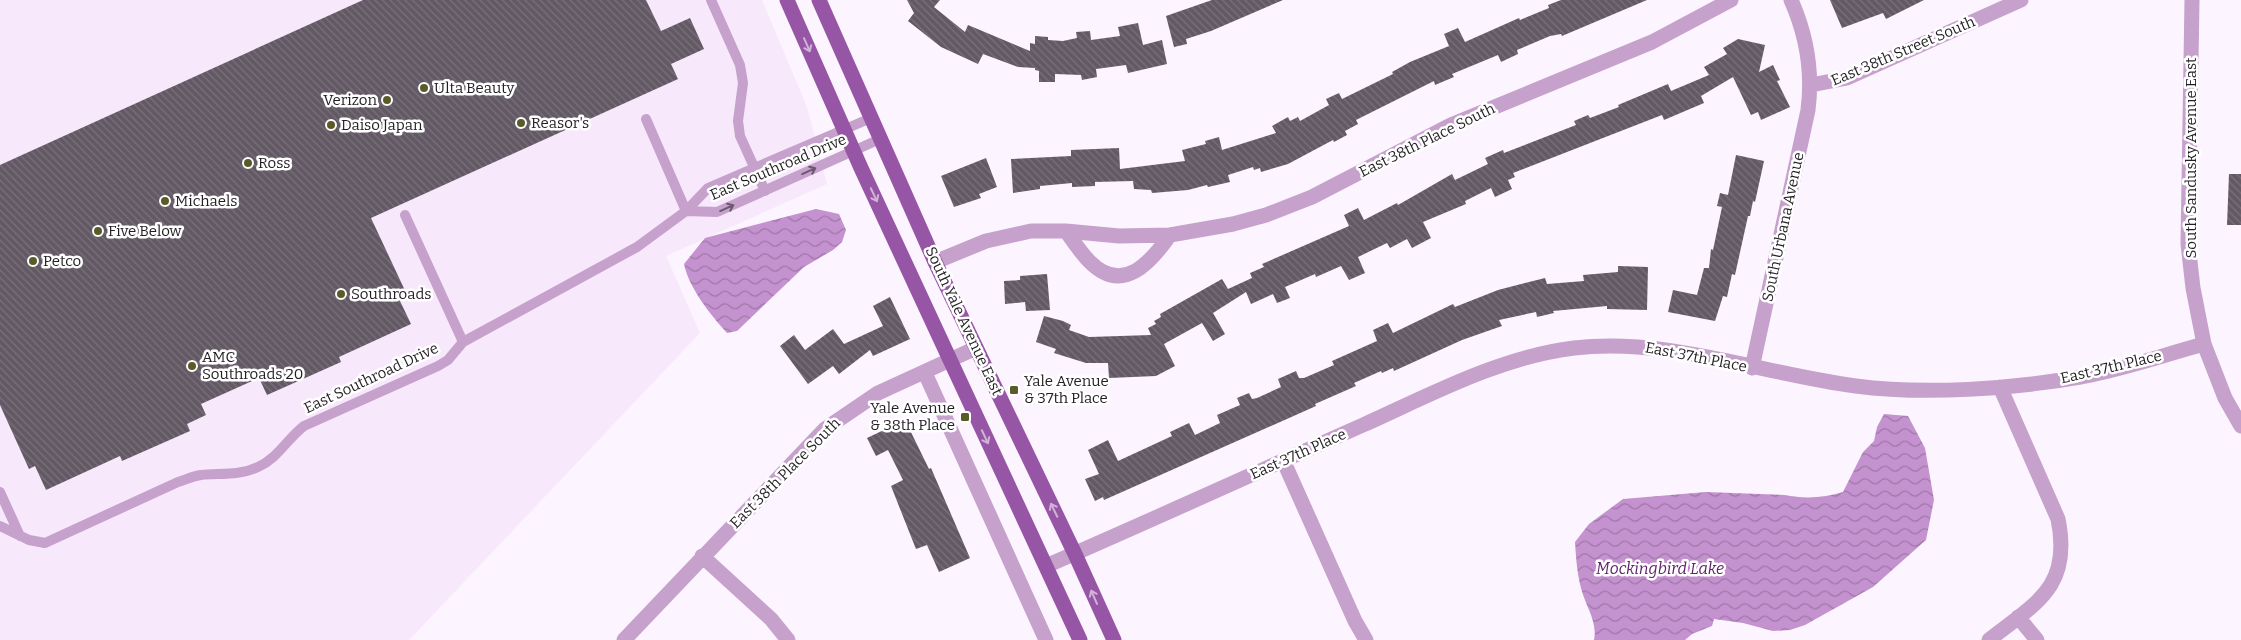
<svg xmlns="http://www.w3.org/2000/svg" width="2241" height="640" viewBox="0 0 2241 640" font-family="Bitter,serif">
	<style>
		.built { fill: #f8e8fb }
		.water { fill: url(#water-waves) }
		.building { fill: url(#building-back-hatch) }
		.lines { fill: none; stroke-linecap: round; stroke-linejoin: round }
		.lane { stroke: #c5a1cc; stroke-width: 10 }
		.street { stroke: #c5a1cc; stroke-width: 15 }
		.primary { stroke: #9756a5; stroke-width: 15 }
		.oneway { stroke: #d0b3d6 }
		.oneway2 { stroke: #6b596f }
		.poi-dot { fill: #595b28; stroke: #fff; stroke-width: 2 }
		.labels { text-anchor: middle; stroke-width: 5; stroke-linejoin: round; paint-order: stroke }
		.street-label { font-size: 15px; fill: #221e23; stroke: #fff }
		.poi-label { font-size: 15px; fill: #221e23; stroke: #fff; text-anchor: start }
		.water-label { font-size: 16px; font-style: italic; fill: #5f236c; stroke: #fff }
	</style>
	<defs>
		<pattern id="water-waves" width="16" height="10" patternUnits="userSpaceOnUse" patternTransform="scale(1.25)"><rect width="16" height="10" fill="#c492cf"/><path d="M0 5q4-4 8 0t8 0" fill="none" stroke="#9f77a8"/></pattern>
		<pattern id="building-back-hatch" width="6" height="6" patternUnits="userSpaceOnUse" patternTransform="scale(1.25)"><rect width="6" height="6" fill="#625964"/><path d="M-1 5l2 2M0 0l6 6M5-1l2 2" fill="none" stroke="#79727a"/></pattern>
	</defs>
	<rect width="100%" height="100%" fill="#fcf4fe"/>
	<path class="built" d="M0 0H762L807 107 827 184 666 256 700 333 409 640H0Z"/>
	<path class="water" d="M816 209 839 214 846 230 842 242 833 250 804 267 737 331 727 333C710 314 689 288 684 264L705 238Z
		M1884 414 1908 416 1925 448 1934 500 1926 540 1873 587 1805 625 1790 630 1773 631 1743 623 1714 619 1712 626 1692 634 1685 640H1594C1598 622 1585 605 1581 588 1577 573 1576 557 1575 542L1589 524 1623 499 1706 492 1785 495C1803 499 1825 498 1843 492L1863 452 1874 441 1877 427Z"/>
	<path class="building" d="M363 0H646L661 31 690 18 704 49 671 64 678 79 371 218 408 297 400 301 411 324 339 357 341 362 267 395 259 378 201 404 206 415 187 424 190 431 122 461 120 456 46 490 35 466 29 469 0 405V165Z
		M907 0H940L934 7 965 32 968 25 1030 51V43L1035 44V36L1048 37V40L1063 41 1077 38 1076 32 1090 31 1091 40 1120 36 1118 27 1138 23 1143 45 1162 40 1167 64 1128 73 1126 65 1096 69 1097 77 1082 80 1081 75 1055 74V82H1039V71L1035 70V68L1018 67 983 54 978 64 941 47 908 21 914 13Z
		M1212 0H1283L1211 31 1186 39 1187 44 1174 47 1166 16Z
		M1561 0H1647L1562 36 1561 34 1550 36 1517 50 1518 54 1501 62 1498 55 1452 74 1454 77 1435 85 1434 81 1356 120 1358 124 1345 131 1347 135 1334 142 1333 140 1288 164 1261 172 1260 168 1254 170 1253 167 1228 175 1230 182 1208 187 1207 185 1188 190 1152 193 1151 190 1134 189 1133 181 1095 182V186L1072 187V183L1040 186V189L1013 193 1011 159 1071 156V150L1119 148 1120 169 1185 161 1182 150 1206 144 1205 141 1219 137 1222 150 1276 133 1272 126 1288 117 1290 121 1298 117 1300 121 1329 105 1326 99 1339 93 1342 99 1393 74 1392 72 1410 62 1449 46 1444 34 1458 28 1465 42 1519 18 1520 20 1549 8 1548 5Z
		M1830 0H1924L1886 19 1883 13 1842 28Z
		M1738 39 1765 45 1759 72 1773 65 1780 80 1777 81 1790 107 1761 120 1758 112 1751 115 1733 77 1701 96 1704 103 1664 120 1662 115 1513 173 1515 177 1508 180 1512 189 1495 197 1491 188 1465 201 1466 204 1423 222 1431 238 1412 248 1407 239 1390 248 1387 243 1358 257 1365 273 1349 280 1341 266 1316 277 1315 274 1285 287 1290 298 1277 303 1273 294 1251 304 1246 292 1213 313 1225 334 1213 341 1202 323 1164 344 1175 366 1156 376 1109 378 1108 363H1086L1054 353 1056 349 1036 342 1044 316 1063 321 1071 325 1069 330 1089 337 1151 335 1148 328 1156 324 1154 321 1161 317 1160 314 1222 279 1228 289 1252 278 1250 273 1264 267 1262 264 1349 226 1344 215 1358 208 1364 220 1397 203 1398 205 1452 174 1455 180 1488 164 1485 158 1503 150 1504 153 1576 125 1574 121 1588 115 1590 118 1619 107 1618 105 1668 84 1671 91 1709 75 1704 67 1727 54 1723 48Z
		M1736 155 1764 161 1755 202 1753 201 1750 216H1748L1735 275 1732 274 1727 297 1723 296 1715 321 1668 312 1673 290 1697 295 1704 268H1709L1711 249 1713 250 1722 207 1717 206 1720 193 1728 195Z
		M986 158 997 187 979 194 981 198 954 207 941 176Z
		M2229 174H2241V225H2227Z
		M1618 266 1648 267 1647 310 1607 309V306L1553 311 1554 313 1537 317 1536 312 1499 320 1502 326 1462 340 1394 371 1393 368 1382 373 1381 371 1354 383 1356 386 1315 404 1316 406 1104 500 1103 497 1095 501 1085 479 1099 474 1088 450 1108 440 1118 461 1172 436 1170 432 1189 423 1195 435 1220 423 1217 415 1240 405 1237 398 1249 393 1252 399 1257 398 1281 387 1278 379 1296 371 1299 378H1304L1334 365 1332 361 1377 341 1373 330 1388 323 1393 333 1453 304 1455 307 1498 290 1545 278 1547 284 1584 281 1583 275 1618 272Z
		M1047 274 1050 310 1026 311 1025 302 1005 304 1004 281 1020 280V276Z
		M890 297 910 339 873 356 870 350 839 374 833 366 808 384 780 346 794 335 805 350 833 329 844 344 883 326 873 306Z
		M905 420 929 469 931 468 970 558 939 572 927 545 916 549 910 534 891 486 903 480 888 450 876 456 867 438Z"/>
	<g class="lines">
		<path class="lane" d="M711 0 740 65 743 83 738 121 740 136 765 191
			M646 119 686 211
			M686 211 717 212 880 139
			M405 215 463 342
			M0 492 20 536
			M0 526 29 540 45 543 178 482C185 480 193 476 201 475 220 473 239 476 258 467 278 458 287 439 304 426L438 366 448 360 463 342 637 247 686 211 708 188 871 118"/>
		<path class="street" d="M2192 0 2188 244 2193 288 2204 344 2225 398 2241 426
			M1811 85 1847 78 2021 0
			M1066 231C1073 241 1081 253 1090 262 1123 295 1151 262 1170 235
			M935 262 986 241 1031 231H1066L1119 236 1170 235 1233 224 1266 215 1312 197 1451 125 1652 42 1731 0
			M1752 368 1808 110C1813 71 1807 36 1791 0
			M925 373 1046 640
			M1283 460 1355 621 1366 640
			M702 556 771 619 788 640
			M1046 566C1152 520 1257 472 1363 425 1430 395 1500 357 1574 348 1669 337 1762 374 1856 386 1924 395 2012 389 2080 377 2122 370 2163 355 2204 344
			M2018 617 2037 640
			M624 640 825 429 878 393 976 348
			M1989 640C2036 603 2072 587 2058 519L2000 387"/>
		<path class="primary" d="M787 0 861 168 1080 640
			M819 0 935 262 1075 554 1114 640"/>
	</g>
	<defs><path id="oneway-shaft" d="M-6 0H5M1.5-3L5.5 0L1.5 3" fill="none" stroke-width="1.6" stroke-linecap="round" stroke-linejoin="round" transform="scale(1.25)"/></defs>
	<g class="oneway">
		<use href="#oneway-shaft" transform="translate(807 45) rotate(66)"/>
		<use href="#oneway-shaft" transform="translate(874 195) rotate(65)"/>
		<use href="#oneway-shaft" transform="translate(985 437) rotate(65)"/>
		<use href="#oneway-shaft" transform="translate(1054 510) rotate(-116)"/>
		<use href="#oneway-shaft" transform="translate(1094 597) rotate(-114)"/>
	</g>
	<g class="oneway2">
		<use href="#oneway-shaft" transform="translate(809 171) rotate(-24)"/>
		<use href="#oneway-shaft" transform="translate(727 208) rotate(-24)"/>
	</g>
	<g class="poi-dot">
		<circle cx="424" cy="88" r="5"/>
		<circle cx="387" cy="100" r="5"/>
		<circle cx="521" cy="123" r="5"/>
		<circle cx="331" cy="125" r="5"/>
		<circle cx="248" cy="163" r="5"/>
		<circle cx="165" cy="201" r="5"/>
		<circle cx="98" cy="231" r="5"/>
		<circle cx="33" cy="261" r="5"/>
		<circle cx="341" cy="294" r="5"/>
		<circle cx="192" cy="366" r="5"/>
		<rect x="1009" y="385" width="10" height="10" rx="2.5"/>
		<rect x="960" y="412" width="10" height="10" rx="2.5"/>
	</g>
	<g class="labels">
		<g class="street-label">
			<text transform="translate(1903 51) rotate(-23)" y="5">East 38th Street South</text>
			<text transform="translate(1427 140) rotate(-26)" y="5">East 38th Place South</text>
			<text transform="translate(2191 158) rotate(-90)" y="5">South Sandusky Avenue East</text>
			<text transform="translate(778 167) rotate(-23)" y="5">East Southroad Drive</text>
			<text transform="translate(1783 227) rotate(-78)" y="5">South Urbana Avenue</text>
			<text transform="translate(964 321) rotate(65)" y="5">South Yale Avenue East</text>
			<text transform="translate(1696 357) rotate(11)" y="5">East 37th Place</text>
			<text transform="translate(2111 367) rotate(-13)" y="5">East 37th Place</text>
			<text transform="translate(371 378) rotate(-25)" y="5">East Southroad Drive</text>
			<text transform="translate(1298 454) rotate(-24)" y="5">East 37th Place</text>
			<text transform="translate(785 473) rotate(-45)" y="5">East 38th Place South</text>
		</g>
		<g class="poi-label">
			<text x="434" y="93">Ulta Beauty</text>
			<text x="377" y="105" text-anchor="end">Verizon</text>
			<text x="531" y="128">Reasor's</text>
			<text x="341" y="130">Daiso Japan</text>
			<text x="258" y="168">Ross</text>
			<text x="175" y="206">Michaels</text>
			<text x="108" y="236">Five Below</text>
			<text x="43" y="266">Petco</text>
			<text x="351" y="299">Southroads</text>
			<text x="202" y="362">AMC<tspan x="202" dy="17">Southroads 20</tspan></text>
			<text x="1024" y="386">Yale Avenue<tspan x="1024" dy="17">&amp; 37th Place</tspan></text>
			<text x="955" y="413" text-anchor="end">Yale Avenue<tspan x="955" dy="17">&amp; 38th Place</tspan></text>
		</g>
		<g class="water-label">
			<text x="1660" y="574">Mockingbird Lake</text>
		</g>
	</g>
</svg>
